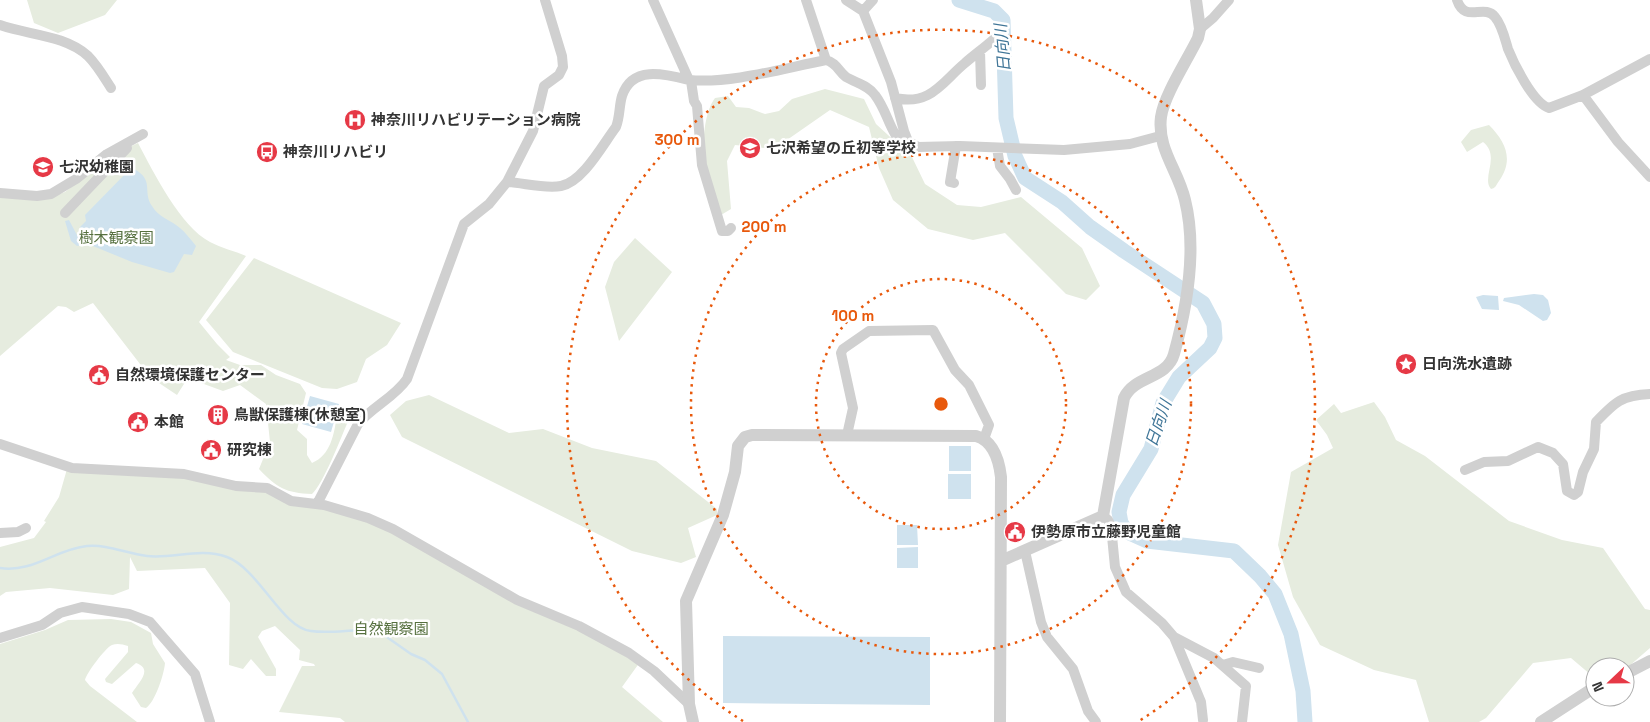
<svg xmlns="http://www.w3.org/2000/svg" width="1650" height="722" viewBox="0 0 1650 722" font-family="'Space Grotesk','Noto Sans JP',sans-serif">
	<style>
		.green { fill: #e6ecdf }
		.water { fill: #cfe2ee }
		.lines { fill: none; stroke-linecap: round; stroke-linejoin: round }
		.stream { stroke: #cfe2ee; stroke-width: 2.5 }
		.river { stroke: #cfe2ee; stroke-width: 15 }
		.minor { stroke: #d0d0d0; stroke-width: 10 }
		.tertiary { stroke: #d0d0d0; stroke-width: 12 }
		.ring { fill: none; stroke: #e8590c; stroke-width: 2.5; stroke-dasharray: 2.5 5 }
		.labels { text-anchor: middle; stroke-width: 5; stroke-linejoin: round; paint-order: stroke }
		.poi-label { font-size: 15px; font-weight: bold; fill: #333; stroke: #fff; text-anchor: start }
		.park-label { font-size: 15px; fill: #56703f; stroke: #fff }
		.water-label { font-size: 16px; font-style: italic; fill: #3f7597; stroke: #fff }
		.centre { fill: #e8590c; stroke: #fff; stroke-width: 2.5 }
		.ring-label { font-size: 15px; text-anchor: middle; font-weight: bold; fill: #e8590c; stroke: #fff; stroke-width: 5; stroke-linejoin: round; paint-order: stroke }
	</style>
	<rect width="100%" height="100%" fill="#fff"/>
	<path class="green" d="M27 0H117L105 15 58 33 34 23Z
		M825 89 864 99 876 124 912 157 925 184 957 205 981 207 1021 197 1082 248 1100 286 1086 300 1066 294 1005 233 973 240 928 229 893 200 879 168 869 127 830 110 774 149 735 145 727 161 731 209 721 215C716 199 706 180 704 163 702 146 704 112 715 98L728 96 736 107 749 108 765 114 779 111 792 99Z
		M1489 125C1506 142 1514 160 1499 181 1496 185 1496 188 1491 189 1481 178 1501 156 1483 142L1467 152 1461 142 1471 130Z
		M138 143C154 173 180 226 210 242 221 248 235 251 246 256L199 322 217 344 230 357 226 360 240 365H261L276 375 300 384 306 393 297 430 307 439V455L312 463C331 455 334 434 337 415L349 419C342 435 323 485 312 494 286 493 277 488 259 469L270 442 266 404 240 385 223 391 193 380 189 376 177 395 150 377 93 303 74 312 66 307 58 306 0 356V197L43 200 65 192 107 158Z
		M635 238 672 272 619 341 605 287 614 262Z
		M254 258 401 323 387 345 366 359 357 382 337 389 322 388 233 352 206 320Z
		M429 395 509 433 543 429 592 448 656 461 717 509V515L688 528 696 557 681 563 632 551 402 437 390 415 406 401Z
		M1374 402 1385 417 1396 440 1425 456 1509 521 1562 540 1603 548 1645 609 1650 610V648L1628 667H1595V674L1591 675 1571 658 1533 663 1486 718 1479 722H1429L1416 680 1374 670 1320 645 1293 597 1278 545 1291 472 1333 448 1327 435 1316 420 1334 404 1341 413Z
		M67 469 185 475 267 491 370 521 640 662 622 687 663 722H345L340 718 279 712 302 666H315L314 664 299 660 300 650 275 626 262 631 258 637 276 669V676H266L251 659 243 669 229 665 230 603 205 568 137 571 130 557 129 589 113 595 50 588 6 592 0 596V547L34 538 46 522 44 521 59 497Z
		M111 619 131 622 151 633 153 644 165 663C164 675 155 702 146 708L141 707 132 693C138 683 154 669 136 663L112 684 106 682 105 679 128 652V646C122 644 117 643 112 645 105 648 86 674 85 680L90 686 137 722H0V644L45 630 68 620Z"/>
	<path class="water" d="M134 169C155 180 142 192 152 206 158 217 171 220 180 228 186 233 191 240 196 246L192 255 184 254 174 272 170 273 132 262 88 244 77 246 71 241 65 221 69 220 78 237 83 236 80 227 86 221 85 215 129 170Z
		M1534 294 1543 295 1548 300 1551 313 1547 320 1543 321 1519 305 1503 301 1504 298Z
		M1483 295 1498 296 1499 310 1482 309 1476 297Z
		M310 396 339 404 331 432 302 424Z
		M949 446H971V471H949Z
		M948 474H971V499H948Z
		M897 525H917L918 545H897Z
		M918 547V568H897V548Z
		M723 636 930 637V705L723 703Z"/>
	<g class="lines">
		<path class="stream" d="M0 568C33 573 56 549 87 546 108 544 127 554 147 556 174 559 200 547 227 557 259 569 282 628 311 631 330 634 352 629 372 630L381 633 411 654 425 660 442 674 468 722"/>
		<path class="river" d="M959 0 994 11 1003 20 1006 118 1015 156 1025 178 1062 202 1090 227 1124 251 1203 303 1214 324 1215 338 1210 348 1179 377 1163 403 1151 449 1123 495 1119 512 1121 523 1127 532 1147 541 1234 551 1260 576 1275 594 1291 634 1303 691 1305 722"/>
		<path class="minor" d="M545 0 562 56 563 67 559 75 544 86 533 131 507 182C524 183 545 189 561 186 583 182 603 144 616 127 620 117 619 106 622 96 632 65 665 74 689 80
			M653 0 689 80C731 84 784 68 826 60L806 0
			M846 0 863 11 891 82 904 131 908 141 918 147 960 146 1064 150 1130 144 1160 136
			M1457 0C1465 24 1484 3 1495 17 1502 25 1505 39 1508 49 1514 64 1533 103 1549 108L1583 95 1650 59
			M863 11 873 0
			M0 25C28 35 65 35 88 56 97 65 104 77 111 88
			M1200 29 1213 18 1229 0
			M980 51 981 85
			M826 60C837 63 838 71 846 77 856 83 868 85 875 95 890 115 888 134 910 150
			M691 81 694 101 697 106 702 165 722 231H728L731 228
			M1583 95 1618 142 1650 177
			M895 98C931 106 942 82 965 63 974 55 984 48 993 40
			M997 148 1000 166 1010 179 1016 190
			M954 183 950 182 956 146
			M0 193 37 196 51 194 76 179 107 154 143 134
			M65 213 127 148
			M847 435 853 408 841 353 843 349 869 331 933 330 955 370 969 385 989 425 984 439
			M0 444 72 468 184 474 236 486 267 488 291 501 324 505 368 518 393 529 517 600 579 626 629 653 654 671 689 704
			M1465 470 1484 462 1508 461 1538 447 1553 453 1563 464 1567 491 1574 495 1578 492 1583 472 1594 449 1596 422C1615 402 1622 395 1650 394
			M317 504 358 424C372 407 395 397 407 379L464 224 489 204 507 182
			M1103 516 1108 520 1111 526 1115 567 1126 592 1162 623 1174 637 1214 658 1246 686 1242 722
			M0 533 18 532 26 528
			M1025 551 1041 622 1047 637 1073 669 1088 711 1096 722
			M1174 637 1201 702 1203 720
			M0 638 42 625 60 613 82 607 129 614 150 622 195 674 210 722
			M1223 665 1233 662 1259 668"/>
		<path class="tertiary" d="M1001 561 1103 516 1124 398C1135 375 1167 379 1174 354 1187 307 1197 248 1185 200 1178 170 1157 149 1161 117 1164 95 1188 59 1198 38L1200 29 1196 0
			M1625 674 1650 661
			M693 722 689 704 686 601 723 515 735 472 738 446 745 437 752 435 976 436C994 441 999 460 1001 477L1000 722
			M1541 722 1595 687"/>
	</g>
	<g class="ring">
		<circle cx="941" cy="404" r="125"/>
		<circle cx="941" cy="404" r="250"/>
		<path d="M743 721A374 374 0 1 1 1139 721"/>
	</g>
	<defs>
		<g id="hospital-disc" transform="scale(1.125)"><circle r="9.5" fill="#e63946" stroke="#fff"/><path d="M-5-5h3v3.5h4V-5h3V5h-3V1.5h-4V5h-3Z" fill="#fff"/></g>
		<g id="school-disc" transform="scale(1.125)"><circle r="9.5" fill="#e63946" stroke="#fff"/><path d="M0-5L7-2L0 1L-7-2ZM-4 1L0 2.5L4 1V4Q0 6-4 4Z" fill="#fff"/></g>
		<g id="bus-disc" transform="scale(1.125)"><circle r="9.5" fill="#e63946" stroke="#fff"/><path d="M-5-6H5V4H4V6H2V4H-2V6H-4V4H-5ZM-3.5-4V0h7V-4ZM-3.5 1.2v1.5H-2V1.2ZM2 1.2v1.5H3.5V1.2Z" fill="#fff"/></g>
		<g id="sight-disc" transform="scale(1.125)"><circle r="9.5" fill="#e63946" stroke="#fff"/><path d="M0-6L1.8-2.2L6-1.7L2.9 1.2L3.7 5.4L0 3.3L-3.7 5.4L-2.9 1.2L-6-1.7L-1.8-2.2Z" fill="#fff"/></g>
		<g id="civic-disc" transform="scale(1.125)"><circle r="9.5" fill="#e63946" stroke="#fff"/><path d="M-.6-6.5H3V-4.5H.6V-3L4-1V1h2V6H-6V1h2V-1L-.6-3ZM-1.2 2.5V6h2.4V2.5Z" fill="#fff"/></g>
		<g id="building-disc" transform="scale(1.125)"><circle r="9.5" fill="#e63946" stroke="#fff"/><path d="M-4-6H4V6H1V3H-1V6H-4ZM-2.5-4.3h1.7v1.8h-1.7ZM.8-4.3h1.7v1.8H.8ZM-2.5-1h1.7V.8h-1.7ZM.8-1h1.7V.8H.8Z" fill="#fff"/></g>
	</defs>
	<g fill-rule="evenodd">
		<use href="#hospital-disc" x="355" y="120"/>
		<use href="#school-disc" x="750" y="148"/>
		<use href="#bus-disc" x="267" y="152"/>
		<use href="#school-disc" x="43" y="167"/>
		<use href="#sight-disc" x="1406" y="364"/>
		<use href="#civic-disc" x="99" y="375"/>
		<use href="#building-disc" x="218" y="415"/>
		<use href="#civic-disc" x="138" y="422"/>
		<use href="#civic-disc" x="211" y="450"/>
		<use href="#civic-disc" x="1015" y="532"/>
	</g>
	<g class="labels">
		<g class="poi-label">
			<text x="371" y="125">神奈川リハビリテーション病院</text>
			<text x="766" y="153">七沢希望の丘初等学校</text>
			<text x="283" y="157">神奈川リハビリ</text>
			<text x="59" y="172">七沢幼稚園</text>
			<text x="1422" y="369">日向洗水遺跡</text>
			<text x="115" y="380">自然環境保護センター</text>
			<text x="234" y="420">鳥獣保護棟(休憩室)</text>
			<text x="154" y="427">本館</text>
			<text x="227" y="455">研究棟</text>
			<text x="1031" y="537">伊勢原市立藤野児童館</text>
		</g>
		<g class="park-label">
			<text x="116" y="243">樹木観察園</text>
			<text x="391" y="634">自然観察園</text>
		</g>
		<g class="water-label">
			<text transform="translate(1002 48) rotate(-95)" y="6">日向川</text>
			<text transform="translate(1158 423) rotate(-71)" y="6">日向川</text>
		</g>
	</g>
	<circle cx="941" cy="404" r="8" class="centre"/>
	<g class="ring-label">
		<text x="677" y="145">300 m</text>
		<text x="764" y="232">200 m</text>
		<text x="853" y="321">100 m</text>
	</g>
	<g transform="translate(1610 682) rotate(248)"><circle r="24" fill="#ffffff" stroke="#adadad"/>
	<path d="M0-4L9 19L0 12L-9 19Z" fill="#e63946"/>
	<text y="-8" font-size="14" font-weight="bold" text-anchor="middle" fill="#333333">N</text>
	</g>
</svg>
